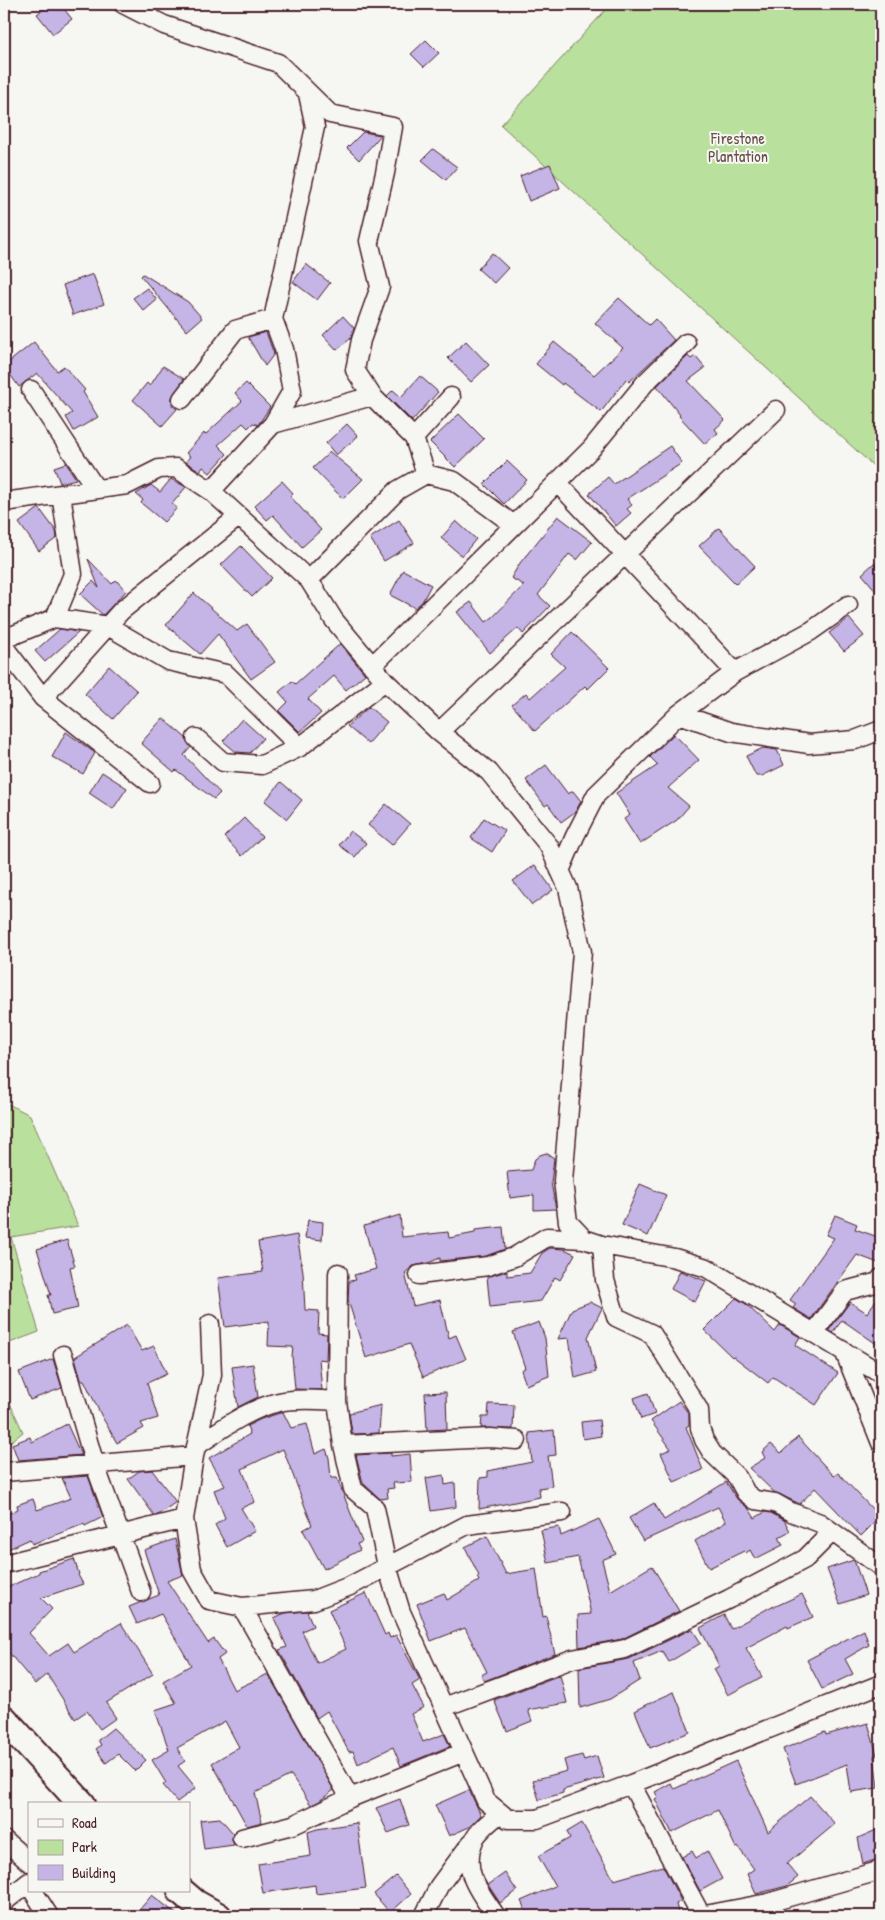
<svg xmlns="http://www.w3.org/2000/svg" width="885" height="1920" viewBox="0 0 885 1920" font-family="'Patrick Hand',sans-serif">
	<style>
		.green { fill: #b9e09c; stroke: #828064 }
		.building { fill: #c4b5e6; stroke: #4a1f2b }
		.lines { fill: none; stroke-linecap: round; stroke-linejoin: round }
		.minor-casing { stroke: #4a1f2b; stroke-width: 21 }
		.primary-casing { stroke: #4a1f2b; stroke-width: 30 }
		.minor { stroke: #f6f6f2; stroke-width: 18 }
		.primary { stroke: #f6f6f2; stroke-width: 26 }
		.labels { text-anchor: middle; stroke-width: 4; stroke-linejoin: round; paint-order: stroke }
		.park-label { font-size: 16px; fill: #664f47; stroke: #f6f6f2 }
	</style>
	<rect width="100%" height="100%" fill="#f6f6f2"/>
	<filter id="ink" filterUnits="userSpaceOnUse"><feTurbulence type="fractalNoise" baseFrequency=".02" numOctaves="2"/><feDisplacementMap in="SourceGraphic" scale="10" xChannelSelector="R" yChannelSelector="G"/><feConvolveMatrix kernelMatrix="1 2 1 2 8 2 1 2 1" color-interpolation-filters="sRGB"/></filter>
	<g filter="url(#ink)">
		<path class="green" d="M611 4H881V473L501 125Z
			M4 1102 30 1115 78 1226 11 1237 39 1332 4 1345Z
			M4 1390 23 1432 4 1447Z"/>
		<path class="building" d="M50 4H60L72 19 53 34 37 14Z
			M426 40 439 53 424 67 411 54Z
			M363 132 381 135 359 160 347 148Z
			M433 149 457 167 446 180 422 160Z
			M550 164 560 188 529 201 520 176Z
			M492 253 508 268 494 283 478 269Z
			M306 264 330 283 317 300 293 282Z
			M93 274 104 304 73 315 63 285Z
			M143 274 188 302 202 318 187 331 141 276Z
			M147 288 157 300 144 311 133 298Z
			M619 298 649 325 655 319 674 340 629 382 626 379 601 412 563 383 562 385 536 364 554 342 594 375 623 348 595 323Z
			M343 316 354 328 351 338 337 350 323 335Z
			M266 332 274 354 265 366 248 337Z
			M466 341 489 365 471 382 448 358Z
			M34 342 57 371 64 366 85 390 83 392 98 417 74 431 66 417 72 413 37 373 19 387 4 366Z
			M688 356 691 359 695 356 705 368 688 381 725 420 715 429 718 433 705 444 679 416 680 415 657 386Z
			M163 366 184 379 172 397V405L177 409 162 426 133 400 147 383 150 386Z
			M420 376 438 392 412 421 387 396 393 390 401 397Z
			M246 383 270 407 258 425 253 423 248 428 243 423 218 445 227 454 210 473 203 467 200 471 186 462 190 456 186 453 204 433 205 435 242 401 235 393Z
			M459 414 484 439 455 467 430 442Z
			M347 424 358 436 336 455 326 443Z
			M670 446 682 463 627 499 632 505 627 509 631 513 616 526 589 494 608 477 614 484Z
			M330 452 363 479 343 499 313 468Z
			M507 461 527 480 504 504 484 484Z
			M66 463 76 479 60 483 54 467Z
			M171 479 186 487 172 504 177 508 164 522 141 503 143 500 136 494 151 485 160 492Z
			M282 481 293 493 290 496 321 530 302 547 273 515 267 520 254 506Z
			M39 508 56 531 57 538 39 551 19 523Z
			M558 516 592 542 577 560 569 554 538 595 550 606 523 634 518 628 490 653 457 612 471 602 486 622 493 617 524 585 511 578 520 563Z
			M399 520 414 543 384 561 370 538Z
			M456 521 476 539 462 556 441 538Z
			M719 528 755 566 736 584 699 546Z
			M241 546 272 578 252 597 221 565Z
			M88 559 112 584 116 580 126 591 103 615 80 594 93 581 99 588Z
			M874 563 881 572V597L862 574Z
			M403 570 431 585 422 602 415 608 390 595Z
			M194 593 237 631 247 624 275 662 251 679 218 634 200 654 166 625Z
			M849 618 864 636 844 651 829 633Z
			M60 629 79 632 45 662 35 651Z
			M572 632 609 668 588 689 585 686 535 731 512 705 526 693 530 698 565 667 551 654Z
			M340 644 365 674 346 690 334 676 308 699 321 713 300 732 279 711 288 702 279 692 292 681 295 684Z
			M109 666 137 691 113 719 85 694Z
			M369 707 387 722 368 744 347 726Z
			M163 718 186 738 191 747 184 755 220 793 214 799 176 770 174 772 141 743Z
			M242 719 263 738 250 753 236 752 223 741Z
			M66 732 95 753 83 774 52 757Z
			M674 734 699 760 668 788 689 806 677 820 640 844 624 819 630 815 616 793 658 765 650 757Z
			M763 748 777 750 784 765 762 776H756L746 756Z
			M546 765 568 794 573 791 581 801 576 811 561 822 548 804 545 806 526 780Z
			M102 772 127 788 113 809 89 793Z
			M281 782 302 800 287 819 265 801Z
			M386 804 410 824 392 845 368 825Z
			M244 818 262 837 242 856 224 837Z
			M484 818 505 831 492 852 471 838Z
			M350 831 366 843 355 857 339 845Z
			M535 865 553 890 532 905 513 881Z
			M546 1153 554 1158 551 1183 556 1209 534 1210V1195L510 1198 507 1172 531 1170 535 1159 540 1155Z
			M640 1184 666 1195 648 1236 622 1225Z
			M400 1215 402 1237 448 1232 449 1238 475 1233V1230L503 1227 505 1249 486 1256 440 1261V1258L428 1263 413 1266 405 1273 413 1306 440 1300 449 1338 456 1335 466 1359 423 1377 409 1344 366 1358 348 1300 349 1281 356 1280 354 1275 376 1269 364 1226Z
			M835 1215 857 1224 855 1229 881 1238V1264L857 1255 811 1319 793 1308 796 1304 790 1300 834 1238 826 1235Z
			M308 1220 323 1222 322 1240 305 1238Z
			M297 1235 303 1272 305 1310 319 1311 318 1333 327 1334 326 1360 319 1359 322 1390 295 1389 292 1356 293 1347 268 1346 269 1321 225 1327 218 1278 263 1272 258 1242Z
			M67 1240 75 1266 70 1267 78 1308 52 1314 48 1295H51L37 1249Z
			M550 1248 564 1249 575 1254 560 1280 555 1277 541 1301 490 1307 487 1277 507 1271V1276L530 1273 542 1253Z
			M680 1271 706 1281 695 1302 671 1289Z
			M881 1293V1347L842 1320 833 1333 829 1330 850 1302 867 1313Z
			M736 1298 746 1304 775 1332 780 1325 800 1337 795 1345 838 1373 816 1405 773 1377 768 1383 733 1356 732 1357 704 1330Z
			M590 1302 602 1308 588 1337 596 1372 575 1378 569 1338 558 1339 572 1309Z
			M539 1322 545 1338 549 1376 526 1385 521 1370 525 1368 513 1332Z
			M127 1325 142 1351 154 1346 167 1374 147 1383 158 1418 141 1423 144 1428 117 1443 101 1415 84 1380H81L75 1357Z
			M53 1359 62 1388 30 1400 19 1372Z
			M253 1364 258 1397 238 1407 232 1367Z
			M446 1392 447 1429 427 1430 425 1393Z
			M648 1393 655 1414 641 1419 634 1398Z
			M679 1401 689 1414V1425L686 1427 703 1470 674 1482 661 1453 671 1449 651 1421Z
			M489 1404 514 1405 513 1429 481 1428 482 1417H488Z
			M381 1405 379 1433 355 1434 352 1432 349 1413Z
			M283 1412 291 1428 307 1424 315 1454 326 1449 329 1458 331 1478H337L362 1542 357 1544 360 1550 324 1569 303 1530 312 1525 283 1449 242 1469 255 1502 241 1508 255 1531 227 1547 215 1525 225 1518 214 1490 225 1486 209 1458 250 1434 247 1426 261 1419Z
			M599 1420 601 1436 583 1439 581 1422Z
			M67 1424 81 1455 18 1460 12 1444 30 1437 32 1442Z
			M554 1430 556 1455 548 1456 552 1486 539 1488 540 1497 479 1509 480 1478 488 1477V1471L532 1462 529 1433Z
			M798 1437 834 1476 838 1473 880 1517 861 1536 815 1488 800 1504 774 1492 749 1468 765 1458 762 1452 771 1444 781 1453Z
			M391 1453V1456L410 1454 412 1482 393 1483 394 1488 387 1489 388 1498 380 1499 363 1483 356 1455Z
			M152 1470 176 1502 159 1514 154 1515 128 1479 139 1471Z
			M444 1475 445 1485 455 1483 456 1507 431 1511 426 1478Z
			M88 1476 103 1517 85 1526 84 1524 32 1544 30 1539 4 1551V1516L18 1509 17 1505 33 1499 37 1510 71 1498 62 1478Z
			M726 1482 737 1499 749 1509 755 1518 765 1512 771 1513 784 1520 790 1531 779 1537 783 1545 755 1559 750 1550 746 1553 744 1551 709 1568 695 1541 726 1522 718 1507 643 1541 629 1518 654 1503 664 1520Z
			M599 1519 616 1554 602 1560 610 1591 652 1566 679 1611 622 1639 579 1647 578 1615 591 1614 578 1557 548 1563 541 1530 559 1527 561 1536Z
			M487 1536 506 1574 536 1569 543 1617 546 1616 555 1654 484 1681 481 1675 487 1672 465 1628 431 1641 417 1604 444 1593 447 1600 479 1581 477 1577 479 1576 465 1547Z
			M175 1539 183 1575 167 1581 208 1643 214 1639 225 1654 218 1659 234 1690 268 1674 334 1790 318 1802 311 1805 291 1775 255 1793 262 1822 247 1826 212 1763 239 1747 225 1721 177 1748 185 1761 178 1766 196 1788 177 1802 163 1785 166 1783 152 1760 169 1750 155 1710 176 1703 163 1681 191 1665 161 1614 137 1624 129 1607 159 1595 144 1550Z
			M74 1559 79 1574 78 1575 83 1584 41 1598 52 1609 29 1633 49 1656 68 1643 74 1652 121 1623 153 1674 106 1703 116 1718 100 1729 87 1711 75 1719 47 1674 35 1684 4 1647V1589L39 1573V1571Z
			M854 1560 866 1595 840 1604 827 1569Z
			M366 1593 385 1635 388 1633 390 1638 396 1635 420 1680 412 1685 424 1707 411 1714 423 1742 444 1734 450 1746 401 1766 393 1747 358 1764 353 1751 349 1752 327 1711 317 1718 279 1650 287 1647 274 1618 285 1613 307 1611 313 1626 302 1631 317 1663 346 1649 329 1610Z
			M802 1594 813 1617 788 1628 787 1626 746 1648 762 1677 728 1695 714 1669 719 1666 700 1628 724 1615 731 1629 774 1605V1607Z
			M692 1629 701 1643 669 1662 662 1651 634 1663 640 1680 610 1699 580 1708 579 1668 629 1659Z
			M864 1630 869 1645 845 1659 853 1674 822 1689 807 1660Z
			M560 1675 567 1703 528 1710 532 1721 507 1731 494 1700Z
			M674 1692 690 1732 650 1748 635 1711 654 1701Z
			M868 1723 877 1755 874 1756 878 1788 851 1792 847 1764 796 1784 783 1749 825 1732 826 1735Z
			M113 1728 146 1760 135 1771 118 1754 106 1763 96 1749 101 1745 98 1740Z
			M582 1755 584 1760 597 1756 604 1778 563 1790V1793L539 1800 533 1780 567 1771 564 1760Z
			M736 1761 768 1832 810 1796 835 1824 787 1864 798 1877 787 1886 756 1894 747 1874 754 1869 738 1847 736 1848 718 1810 672 1833 655 1799 658 1797 655 1792 671 1783 674 1789Z
			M469 1790 481 1815 469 1827 449 1836 435 1805Z
			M400 1799 409 1825 388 1833 376 1808Z
			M220 1818 233 1833 232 1840 234 1845 204 1849 200 1820Z
			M357 1823 366 1888 316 1894 315 1885 263 1893 258 1864 311 1856 308 1832 317 1829Z
			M582 1823 614 1880 663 1866 681 1901 676 1904 679 1916H528L521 1901 555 1886 538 1856 570 1838 567 1832Z
			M881 1828V1858L863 1864 858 1838Z
			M692 1851 696 1858 707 1851 722 1879 700 1891 682 1857Z
			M505 1873 517 1891 500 1903 488 1885Z
			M396 1876 411 1894 390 1913 374 1894Z
			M152 1895 179 1916H134Z"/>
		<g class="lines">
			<g class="minor-casing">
				<path id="minor" d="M123 4 164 25 278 63 330 114 393 127 385 173 369 241 380 287 361 340 355 370 372 396 414 438
					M31 390 96 489
					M182 399 235 330 273 319
					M273 424 372 396
					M426 474 414 438 451 397
					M557 482 735 672
					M211 491 273 424 292 391 284 349 273 319 315 127 308 94
					M4 502 127 485 159 469 176 468 211 491 309 580 334 620 385 681 439 732 489 772 549 846 568 888 582 952 563 1181 568 1222 584 1239 602 1245 675 1258 707 1268 881 1374
					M309 580 398 490 426 474 454 481 514 525
					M55 618 73 574 61 494
					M4 639 55 618 108 626 168 661 226 674 300 747
					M4 647 43 698 150 783
					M372 666 592 448 645 383 686 343
					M43 698 121 611 238 517
					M679 714 731 732 809 744 855 740 881 730
					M439 732 776 410
					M196 738 223 762 262 765 300 747 385 681
					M560 871 575 836 596 795 679 714 735 672 811 631 848 605
					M602 1245 605 1280 616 1317 652 1334 699 1410 700 1428 704 1440 712 1453 737 1477 746 1493 755 1500 775 1503 791 1512 820 1523 881 1567
					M338 1273 337 1401 343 1445 353 1489 375 1508 387 1566 401 1612 486 1801 508 1819H537L631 1784 881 1684
					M419 1275 488 1266 514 1257 547 1237 584 1239
					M210 1324 212 1375 194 1456 184 1519 192 1570 209 1600 242 1607 314 1600 350 1586 467 1525 562 1512
					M814 1333 845 1291 879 1282 881 1278
					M844 1351 881 1443
					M63 1355 95 1465 141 1592
					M343 1445 490 1438 517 1440
					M196 1446C222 1429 248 1409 279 1402 298 1398 318 1400 337 1401
					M4 1472 194 1456
					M4 1564 184 1519
					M242 1607 350 1798
					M444 1707 572 1659 625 1649 729 1599 805 1559 832 1532
					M631 1784 701 1915
					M242 1838 293 1825 350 1798 464 1752
					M4 1840 29 1862
					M33 1891 49 1916
					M4 1902 29 1882
					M424 1916 439 1886 471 1843
					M496 1916C479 1891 460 1871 475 1838 480 1829 492 1820 500 1813
					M700 1916 768 1903 875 1872 881 1868"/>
			</g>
			<g class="primary-casing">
				<path id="primary" d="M4 1719 82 1804
					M181 1891 195 1903 218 1916"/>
			</g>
			<use href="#minor" class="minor"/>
			<use href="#primary" class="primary"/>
		</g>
	</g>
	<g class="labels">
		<g class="park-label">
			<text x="738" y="144">Firestone<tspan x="738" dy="18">Plantation</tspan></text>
		</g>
	</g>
	<rect width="885" height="1920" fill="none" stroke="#f6f6f2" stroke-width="20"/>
	<rect x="10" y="10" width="865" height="1900" fill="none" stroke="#4a1f2b" stroke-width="2" filter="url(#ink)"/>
	<rect x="28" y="1802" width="162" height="90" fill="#f6f6f2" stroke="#b1a0a2"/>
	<rect x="38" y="1819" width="25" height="8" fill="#f6f6f2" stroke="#b1a0a2"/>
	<text x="72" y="1828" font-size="15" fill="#4a1f2b">Road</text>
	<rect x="38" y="1840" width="25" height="15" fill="#b9e09c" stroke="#b1a0a2"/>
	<text x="72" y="1852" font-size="15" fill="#4a1f2b">Park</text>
	<rect x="38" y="1865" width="25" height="15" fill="#c4b5e6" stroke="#b1a0a2"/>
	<text x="72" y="1878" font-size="15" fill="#4a1f2b">Building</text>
</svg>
